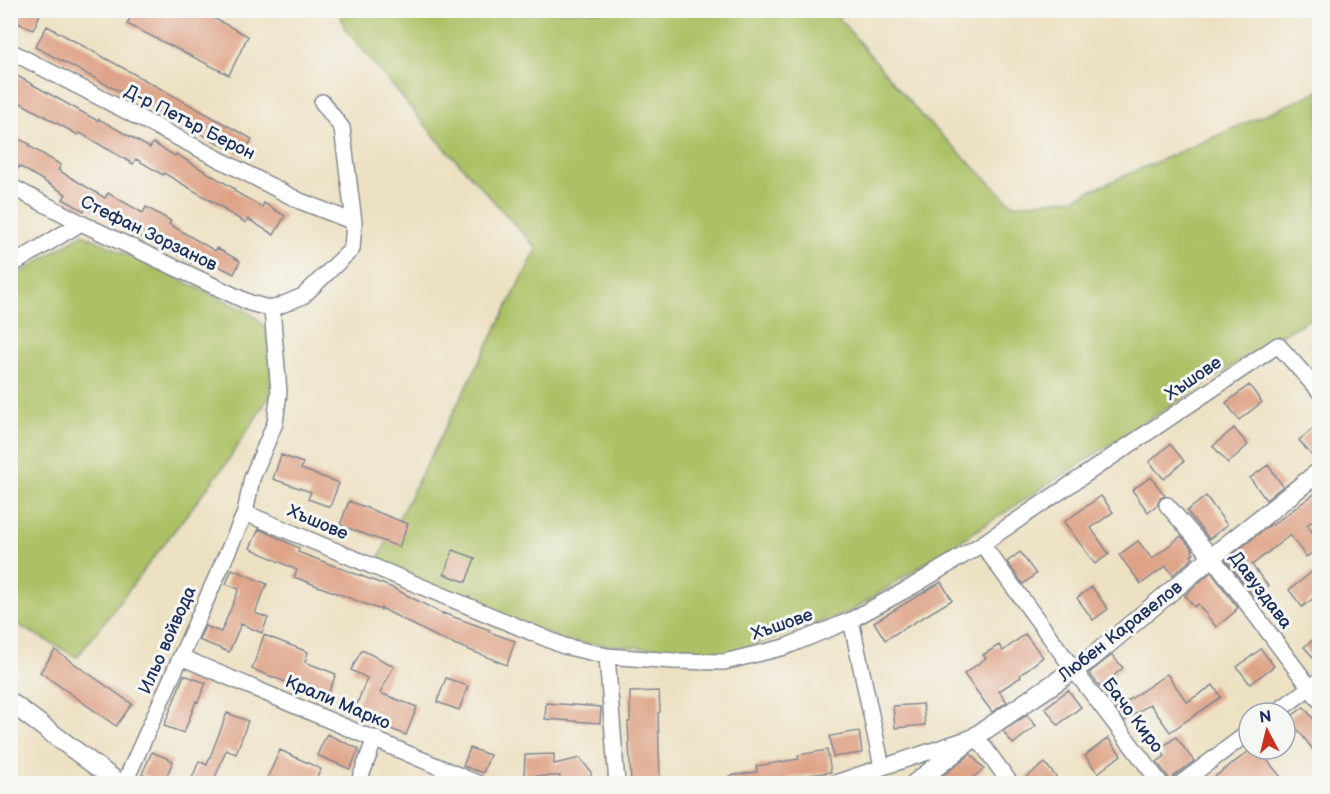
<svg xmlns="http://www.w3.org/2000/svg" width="1330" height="794" viewBox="0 0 1330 794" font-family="'Balsamiq Sans',sans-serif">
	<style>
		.green { fill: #acc165; stroke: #647862; stroke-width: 1.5 }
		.building { fill: #dea286 }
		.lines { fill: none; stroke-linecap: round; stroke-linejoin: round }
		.minor-casing { stroke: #848890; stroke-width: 18 }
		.tertiary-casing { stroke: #848890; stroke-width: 21 }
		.minor { stroke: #fff; stroke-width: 15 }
		.tertiary { stroke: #fff; stroke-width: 18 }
		.labels { text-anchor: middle; stroke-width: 6; stroke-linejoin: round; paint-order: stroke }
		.street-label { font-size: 18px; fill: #1b2f5e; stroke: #f6f6f2 }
	</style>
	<rect width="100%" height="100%" fill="#f6f6f2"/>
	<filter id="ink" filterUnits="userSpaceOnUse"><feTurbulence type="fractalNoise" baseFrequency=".0167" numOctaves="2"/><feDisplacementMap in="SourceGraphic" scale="12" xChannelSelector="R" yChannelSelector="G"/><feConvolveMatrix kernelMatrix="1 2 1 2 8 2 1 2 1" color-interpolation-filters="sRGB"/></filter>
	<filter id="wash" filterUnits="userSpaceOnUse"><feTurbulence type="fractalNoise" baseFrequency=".008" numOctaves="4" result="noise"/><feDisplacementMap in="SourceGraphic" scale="24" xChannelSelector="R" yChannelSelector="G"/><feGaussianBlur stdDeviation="1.35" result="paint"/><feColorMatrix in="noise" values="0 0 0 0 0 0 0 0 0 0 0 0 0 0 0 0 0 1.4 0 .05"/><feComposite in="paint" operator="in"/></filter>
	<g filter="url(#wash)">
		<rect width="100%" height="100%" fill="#ede1c3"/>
		<path class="green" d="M339 11H833L921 115 1013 205 1074 198 1319 91V314L1279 336 848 613 726 654 567 642 376 563 537 249 437 139 345 29Z
			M83 234 245 310 259 320 268 333 272 394 265 403 225 465 77 657 11 621V279Z"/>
		<g id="blocks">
			<path class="building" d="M10 10H42L33 30 10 19Z
				M134 10H198L248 36 229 75 127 24Z
				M47 26 252 139 243 156 35 47Z
				M10 72 98 121 99 119 150 148 153 143 175 156 176 154 235 189 234 191 262 207 264 203 285 216 274 235 248 219 246 223 224 210 225 209 164 173 163 175 136 159 133 164 80 133 78 135 10 97Z
				M10 135 30 144 29 146 61 165 58 170 105 198 108 193 143 213 146 207 171 221 169 224 215 251 217 248 240 261 234 274 197 255 192 263 158 243 157 245 123 227 87 207 84 211 63 199 66 194 19 166 14 177 10 176Z
				M1249 385 1262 402 1239 420 1226 403Z
				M1320 423V451L1312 456 1299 440Z
				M1234 428 1248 445 1228 463 1213 446Z
				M1170 444 1184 461 1164 479 1149 462Z
				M281 455 303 463 301 469 339 483 330 507 308 499 311 492 273 479Z
				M1268 465 1283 486 1266 500 1250 478Z
				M1151 477 1165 496 1160 498 1157 505 1148 512 1132 490Z
				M1320 490V519L1318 517 1307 525 1320 543V548L1306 557 1290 535 1252 565 1268 586 1254 596 1226 560 1271 524 1272 525Z
				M1101 496 1113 512 1091 528 1109 554 1095 564 1064 522Z
				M1206 496 1227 525 1209 539 1187 511Z
				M349 501 408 524 399 547 340 525Z
				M259 529 299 548 298 552 393 588 443 614V613L465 621 490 630 489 632 515 641 507 665 439 638 381 608V610L294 577 297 570 250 548Z
				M1181 536 1193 550 1192 551 1194 554 1191 555 1193 558 1173 575 1166 566 1141 584 1119 555 1138 541 1152 559Z
				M453 550 475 558 466 582 444 574Z
				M1020 552 1036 574 1023 584 1007 562Z
				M232 569 267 584 255 613 268 618 262 633 241 624 229 652 199 640 205 626 221 632 239 589 226 584Z
				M1211 572 1238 608 1235 610 1236 611 1216 627 1198 604 1194 607 1185 595Z
				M1312 572 1320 581V593L1302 607 1289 590Z
				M941 582 952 600 885 640 874 622Z
				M1092 587 1108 609 1093 620 1077 598Z
				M1025 634 1043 657 1020 675 1021 677 999 691 1007 702 992 712 964 674 986 658 983 655 999 645 1003 651Z
				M1320 634V665L1304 647Z
				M264 635 308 652 305 662 336 674 325 701 305 693 307 690 252 669Z
				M1261 649 1274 666 1250 684 1237 667Z
				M55 650 132 704 116 726 40 672Z
				M362 650 394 666 380 693 417 707 406 735 353 714 367 678 351 670Z
				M1112 655 1123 668 1100 687 1089 673Z
				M1167 674 1187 702 1213 685 1221 697 1170 732 1150 704 1125 721 1116 709Z
				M184 675 206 683 198 702 196 701 184 733 164 726Z
				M446 678 468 686 459 710 437 702Z
				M1068 690 1081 707 1058 725 1045 708Z
				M659 691 660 712 658 713 660 783H631L628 722H630V692Z
				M546 703 601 707 600 723 545 719Z
				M923 704 925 725 895 728 893 706Z
				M1304 707 1320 727V759L1289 718Z
				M227 713 248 721 236 754 226 750 213 783H190L199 761 207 765Z
				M1027 715 1036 726 1013 744 1003 731Z
				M859 731 862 753 833 757 830 736Z
				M327 734 359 749 350 769 317 755Z
				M1176 737 1194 761 1174 776 1171 783 1169 778 1157 762 1165 756 1160 749Z
				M1108 738 1121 755 1098 773 1085 756Z
				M470 748 490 755 483 773 463 766Z
				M1252 749H1258L1281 777 1273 783H1197L1206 777 1209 781Z
				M280 750 321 769 314 783H265Z
				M827 750 831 772 788 778V783H730L729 776 757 772 756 766 799 759 798 755Z
				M152 752 173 761 164 783 142 774Z
				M554 754V764L580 758 591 772V783H559L560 776H524L525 755Z
				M971 754 984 769 965 783H933Z
				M1045 763 1061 783H1021L1020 782Z"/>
		</g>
	</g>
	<g filter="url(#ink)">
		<use href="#blocks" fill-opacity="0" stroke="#848890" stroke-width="1.5"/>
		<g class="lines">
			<g class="minor-casing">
				<path id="minor" d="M10 51 300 201 354 222
					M10 186 81 223 250 303 272 309
					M10 266 81 223
					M272 309 303 296 352 249 354 222 342 128 322 102
					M1167 505 1212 557 1320 701
					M245 513 564 646 607 656 673 661 724 662 785 647 851 620 913 586 982 544 1278 345 1320 392
					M982 544 1074 670 1161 784
					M851 620 882 767
					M607 656 617 784
					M181 657 479 784
					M1275 713 1320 680
					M124 784 245 513 252 478 275 423 279 392 272 309
					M358 784 375 738
					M832 784 976 736 1011 784
					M1180 784 1249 732"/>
			</g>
			<g class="tertiary-casing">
				<path id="tertiary" d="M10 702 120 784
					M914 784 976 736 1090 659 1212 557 1320 471"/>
			</g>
			<use href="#minor" class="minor"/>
			<use href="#tertiary" class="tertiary"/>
		</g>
	</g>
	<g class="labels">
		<g class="street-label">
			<text transform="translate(190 122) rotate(27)" y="6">Д-р Петър Берон</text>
			<text transform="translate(149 233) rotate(26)" y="6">Стефан Зорзанов</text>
			<text transform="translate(1193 378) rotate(-34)" y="6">Хъшове</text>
			<text transform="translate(318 522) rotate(23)" y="6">Хъшове</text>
			<text transform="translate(1261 590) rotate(53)" y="6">Давуздава</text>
			<text transform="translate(782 624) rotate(-19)" y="6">Хъшове</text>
			<text transform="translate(1120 631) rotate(-38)" y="6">Любен Каравелов</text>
			<text transform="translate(167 640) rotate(-66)" y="6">Ильо войвода</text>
			<text transform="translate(338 702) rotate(23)" y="6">Крали Марко</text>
			<text transform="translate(1133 715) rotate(53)" y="6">Бачо Киро</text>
		</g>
	</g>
	<rect width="1330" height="794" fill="none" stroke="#f6f6f2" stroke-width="36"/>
	<g transform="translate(1267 731) rotate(353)"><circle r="28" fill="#f6f6f2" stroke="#9ea6b7" stroke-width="1.5"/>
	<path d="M0-4.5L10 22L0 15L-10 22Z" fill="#c8321e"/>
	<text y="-9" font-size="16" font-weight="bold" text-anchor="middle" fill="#1b2f5e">N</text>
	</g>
</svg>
